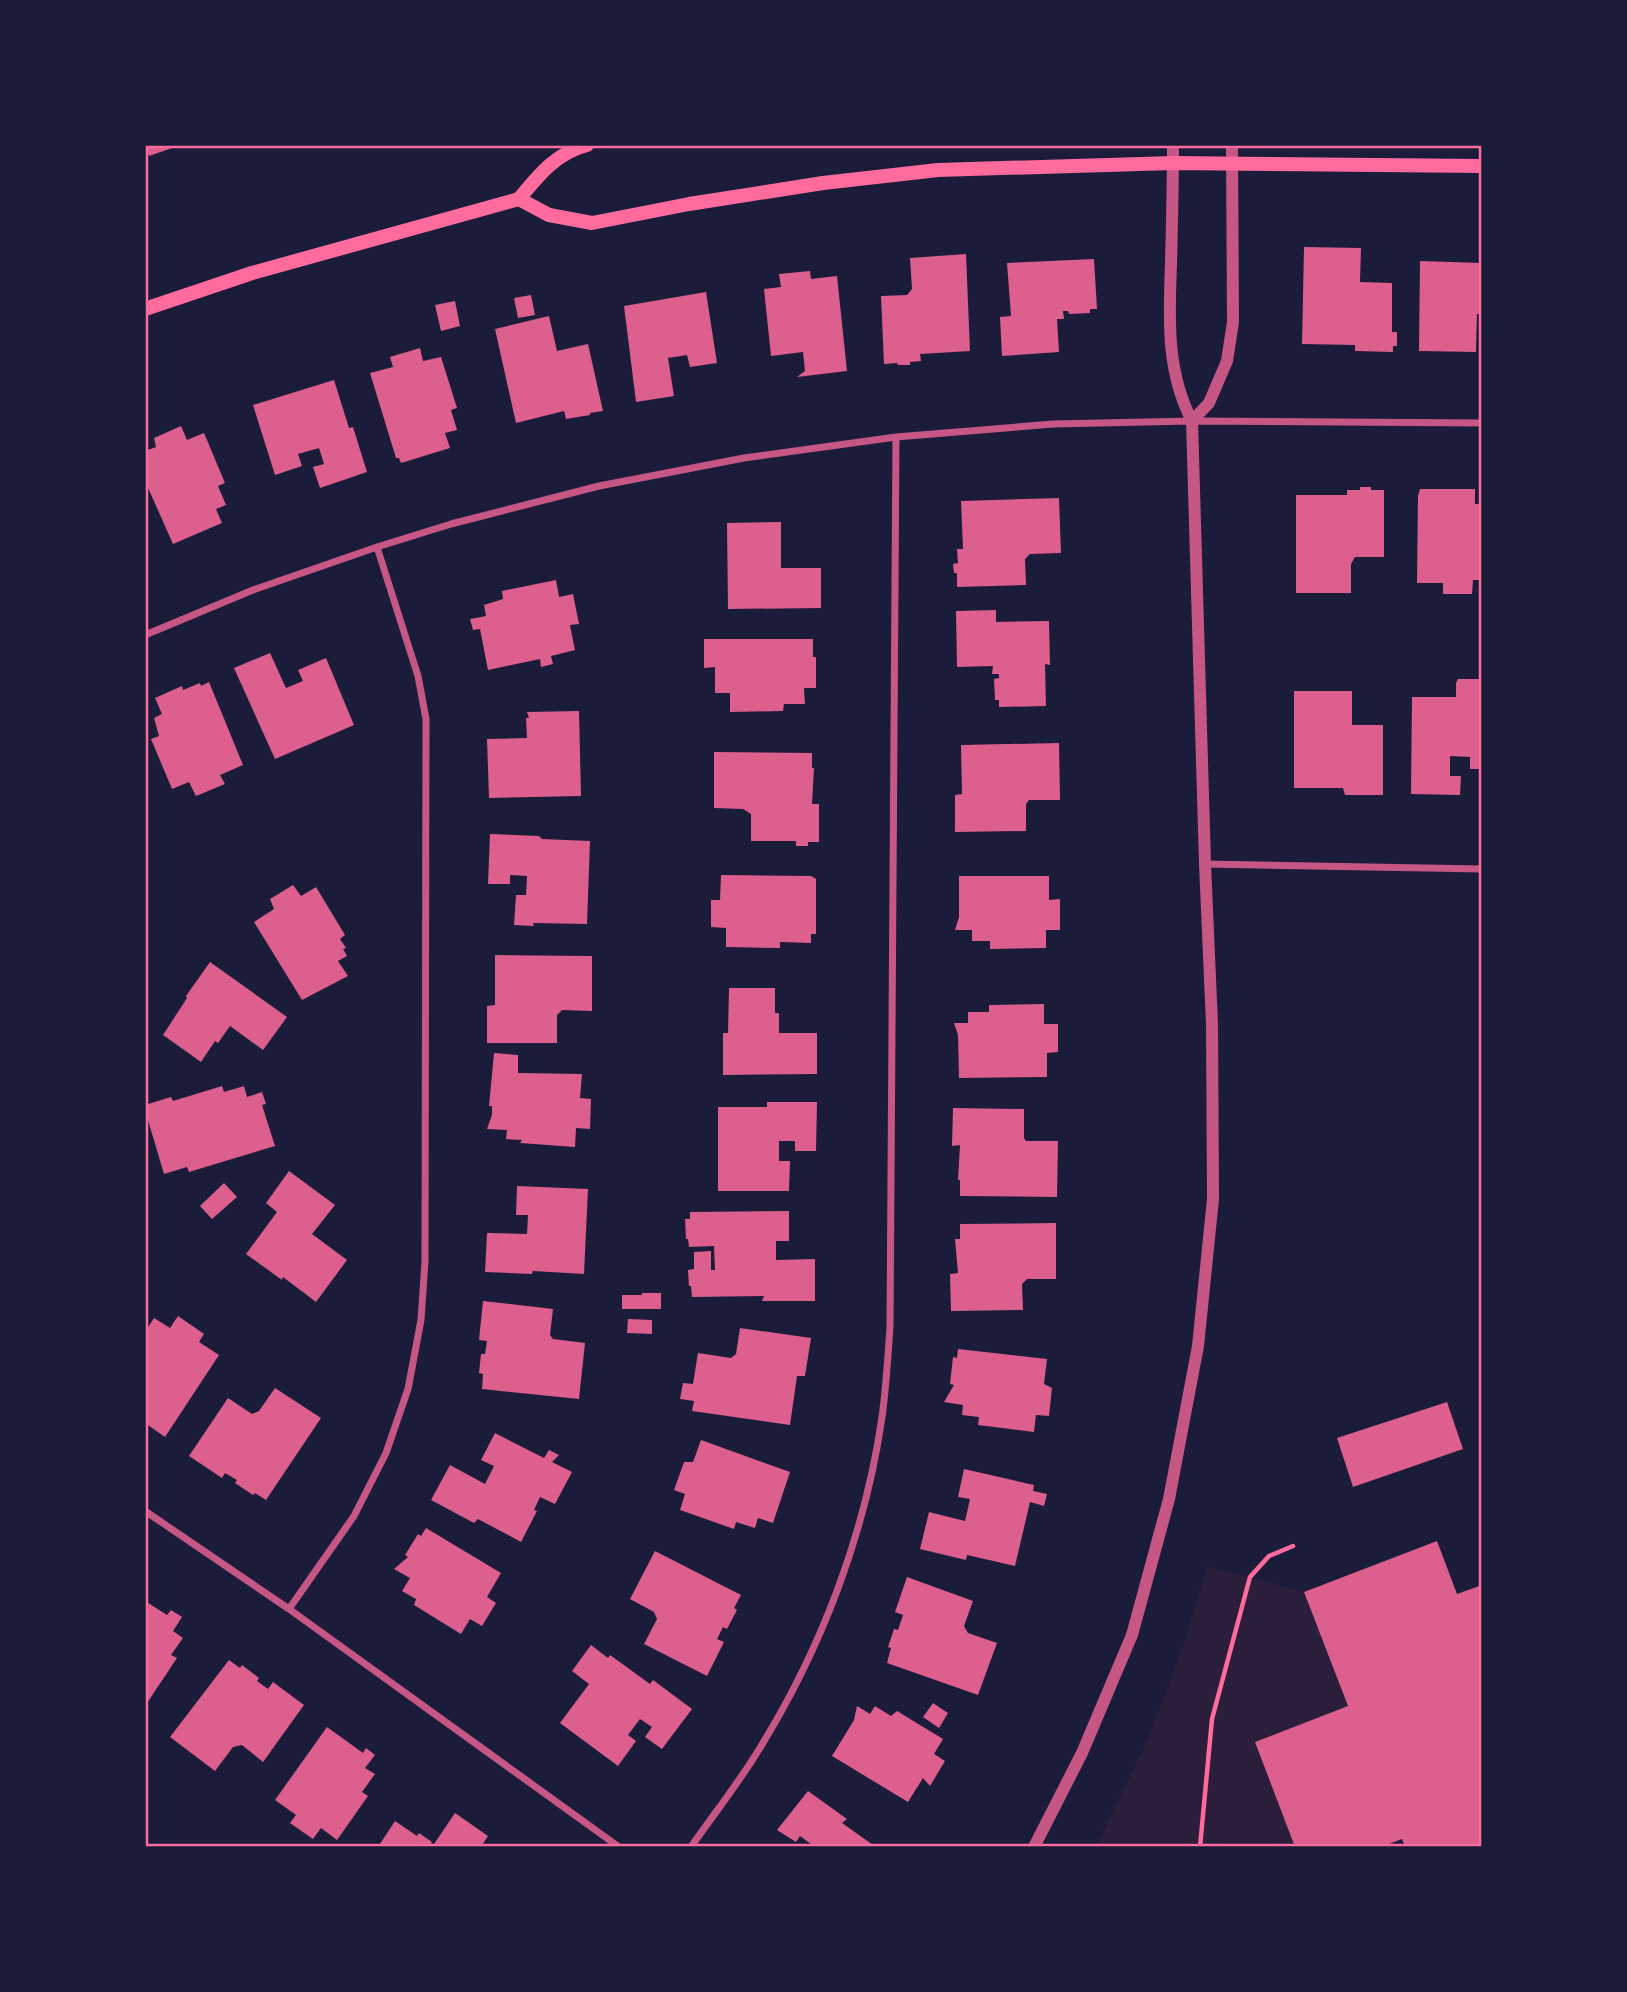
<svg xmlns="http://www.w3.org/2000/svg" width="1627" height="1992" viewBox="0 0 1627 1992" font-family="'Work Sans',sans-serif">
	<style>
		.green { fill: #2a1e3b }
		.building { fill: #dd5f8e }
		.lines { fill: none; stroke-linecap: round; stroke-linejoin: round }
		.path { stroke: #ff6b9d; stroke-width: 4.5 }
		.minor { stroke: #c65784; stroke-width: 7 }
		.tertiary { stroke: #c65784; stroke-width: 12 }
		.secondary { stroke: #ff6b9d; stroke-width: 14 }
		.neatline { fill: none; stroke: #ff6b9d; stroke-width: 2.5 }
	</style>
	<rect width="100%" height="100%" fill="#1b1b3a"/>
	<path class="green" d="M1207 1566 1304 1592 1348 1706 1255 1742 1295 1847H1096L1148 1739 1186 1637Z"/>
	<path class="building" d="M145 145H178V146L149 156Z
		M1304 247 1361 248 1360 282 1392 283V332H1397V346H1393V352L1355 351V345L1302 344Z
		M966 254 970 351 920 354 921 361 910 362V365H898L897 363 884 364 881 296 907 295 912 289 910 258Z
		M1094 259 1097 309H1090V313L1069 314 1068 311H1063L1064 319H1057L1059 352 1002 356 1000 317 1011 316 1007 263Z
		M1420 261 1482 263V314H1477L1476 352 1419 351Z
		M810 271 811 279 837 276 847 371 797 377 805 371 803 352 771 356 764 289 781 287 779 274Z
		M706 292 717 363 690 367 687 355 668 358 674 396 636 402 624 306Z
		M531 295 535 315 518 318 514 298Z
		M455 301 460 326 441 331 435 305Z
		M549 316 557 351 588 344 603 411 590 413V415L566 419 564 411 516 423 495 329Z
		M420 348 423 361 441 357 457 408 451 410 457 430 445 433 450 448 401 463 399 458H396L370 373 393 367 390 357Z
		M334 380 349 428 353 427 367 472 320 488 313 467 324 464 319 448 298 454 302 466 275 475 253 405Z
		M181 426 187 440 204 433 225 483 218 486 226 505 216 509 222 523 173 544 145 481V451L156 447 154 438Z
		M1360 487H1371V490H1384V557H1355L1351 564V593H1296V495H1347V490H1360Z
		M1420 489H1475V504H1482L1480 514H1482V580H1473L1472 594H1443V583H1417L1418 496Z
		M1059 498 1061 553 1030 554 1025 559 1026 585 957 587V573H954L953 564 958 563 957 549H963L961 501Z
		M781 522V568H821V608L728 609 727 523Z
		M556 580 559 597 573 594 579 624 570 625 575 650 551 656 553 664 541 667 540 659 488 670 480 629 473 630 470 619 486 616 484 605 503 599 502 591Z
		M996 610V622L1049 621 1050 665 1045 664 1046 706 999 707V700H995L994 679 999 678V674H992L993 666 957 667 956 611Z
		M704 639H813V657H816V688H804L805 704H784L783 711 730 712V693H715V667L704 668Z
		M270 653 286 688 303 681 298 670 326 658 354 725 275 759 234 668Z
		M1458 679H1482V769H1470V757L1450 756V776H1461L1460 795 1411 794 1412 697H1456V683Z
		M209 682 243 765 220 775 225 784 196 796 189 782 172 789 151 739 159 736 154 718 162 714 155 698 182 686 183 690 200 683 201 686Z
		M1294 691H1352V725H1383V795H1345L1343 788H1294Z
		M579 711 581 796 489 798 487 739 527 738 526 718H529L527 712Z
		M1059 743 1060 800H1029L1026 804V831L955 832V795L962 794 961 745Z
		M714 752 812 753V768H814L812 804H819V842H808V846H796V841H751V814L743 809 714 808Z
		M490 834 539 836 542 839 590 841 587 924 533 923 534 926 514 925 516 895H526L527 876 510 875V884H488Z
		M721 875 811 876 816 879V934H811V943L780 942V948L726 947V928L711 927V900H720Z
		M959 876H1049V900L1060 899V930H1046V948L990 949V941H972V930H955L959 917Z
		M293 885 301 896 316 887 345 935 340 939 346 948 343 949 347 956 338 961 348 976 302 1000 254 922 274 909 270 899Z
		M495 955 592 956V1011L562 1010 557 1015V1043H487V1006L495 1005Z
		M210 962 287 1017 263 1050 230 1026 218 1043 215 1041 201 1062 163 1035 187 998 186 996Z
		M729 988H775V1013H779V1033H817V1074L723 1075V1033H728Z
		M1044 1004V1024H1058V1052L1047 1053V1077L959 1078 958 1035 954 1023H968V1012H989V1005Z
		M494 1053 518 1055V1073L582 1074 580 1098 591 1099 590 1129 576 1128 575 1147 520 1143 522 1140 506 1139 507 1130 487 1129 492 1115V1106H489Z
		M222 1086 224 1092 244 1086 247 1097 262 1092 266 1104 262 1105 275 1146 189 1172 187 1167 164 1174 145 1110V1105L171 1097 173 1101Z
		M767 1102H817L816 1151H795V1141H779V1161H790L789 1191H718V1107H767Z
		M953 1108 1024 1109V1138L1026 1141H1058L1057 1197 960 1196V1180H958L960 1145 952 1146Z
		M289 1171 335 1205 312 1234 347 1260 316 1302 283 1277 282 1280 246 1254 277 1212 266 1203Z
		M224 1183 237 1197 212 1219 200 1206Z
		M517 1186 588 1189 584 1274 533 1271 532 1274 485 1272 487 1233 527 1234 528 1215H516Z
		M789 1211V1241H776V1260L815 1259V1301H762L764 1296 692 1297 691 1286H689L688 1270 694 1269V1252L711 1251V1270H715L714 1246 689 1247 688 1239H686L685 1219H690V1212Z
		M1056 1223V1279H1027L1022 1284 1023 1310 951 1311 950 1274 958 1273 955 1239H960V1224Z
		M642 1293H661V1309H622V1295H642Z
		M483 1301 553 1309 550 1335 553 1339 585 1343 579 1399 482 1389 483 1374 479 1373 481 1354H485L487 1341 479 1340Z
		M178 1316 204 1334 199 1342 219 1355 165 1437 145 1423V1332L154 1318 170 1328Z
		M628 1319 652 1320V1334L627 1333Z
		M740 1328 811 1338 805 1376H797L790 1425 692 1411 694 1401 680 1399 683 1383 693 1384 698 1353 731 1358 736 1354Z
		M958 1349 1047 1359 1044 1384 1052 1388 1049 1416 1036 1415 1034 1432 978 1425 979 1417 962 1415 963 1405 944 1402 954 1385 950 1384 953 1357 957 1358Z
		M275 1388 321 1418 266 1500 255 1493 253 1495 235 1483 237 1480 225 1473 222 1478 189 1456 228 1398 252 1414 259 1411Z
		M1447 1402 1463 1449 1353 1487 1337 1438Z
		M495 1433 544 1458 549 1450 559 1455 552 1462 572 1472 555 1504 540 1497 534 1510 537 1511 521 1542 478 1519 474 1523 431 1500 450 1465 485 1484 494 1466 481 1460Z
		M701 1440 790 1472 773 1523 758 1518 755 1528 736 1522 734 1529 680 1510 685 1494 674 1490 684 1462H693Z
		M964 1469 1034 1485 1033 1491 1047 1494 1044 1506 1030 1502 1015 1566 967 1555 966 1560 920 1549 929 1512 965 1521 970 1499 958 1497Z
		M426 1528 501 1573 487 1597 496 1603 482 1626 470 1619 461 1634 414 1605 416 1599 402 1591 410 1578 394 1569 408 1557 405 1555 418 1534 421 1536Z
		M1437 1541 1457 1594 1482 1585V1847H1405L1402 1839 1381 1847H1295L1255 1742 1348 1706 1304 1592Z
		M655 1551 741 1595 734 1608 737 1610 727 1629 723 1627 717 1639 724 1642 707 1676 644 1644 657 1619 654 1612 630 1599Z
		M907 1577 973 1601 964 1626 968 1633 997 1643 978 1695 887 1663 891 1648 888 1647 894 1629 898 1630 903 1615 895 1612Z
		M145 1601 167 1615 171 1610 182 1617 173 1631 183 1638 171 1655 177 1658 147 1703 145 1702Z
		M591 1645 608 1658 610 1655 650 1684 653 1680 692 1709 662 1749 645 1737 652 1727 640 1719 628 1735 636 1741 618 1766 560 1723 589 1684 572 1671Z
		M229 1660 240 1668 242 1665 259 1678 257 1681 268 1689 273 1682 304 1705 263 1762 242 1745 233 1747 215 1771 170 1737Z
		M933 1703 948 1713 939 1728 923 1717Z
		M857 1706 870 1714 875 1706 891 1716 897 1711 943 1739 934 1754 945 1761 930 1786 923 1778 908 1802 832 1756 854 1720Z
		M327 1727 363 1753 366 1748 375 1755 365 1768 375 1774 362 1792 368 1796 337 1840 321 1828 313 1839 290 1823 296 1815 275 1800Z
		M808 1791 847 1819 842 1823 876 1847H815L800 1836 796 1842 777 1830Z
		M455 1813 488 1836 481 1847H432Z
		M395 1821 417 1836 419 1833 432 1842 429 1847H378Z"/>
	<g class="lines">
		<path class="path" d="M1200 1847 1212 1719 1250 1577 1269 1556 1293 1546"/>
		<path class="minor" d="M145 635 253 590 377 547 451 524 599 486 744 458 896 437 1053 424 1192 421 1482 423
			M1205 864 1482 869
			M145 1511 289 1609 619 1847
			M289 1609 354 1516 386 1453 408 1389 421 1320 425 1261 426 719 418 676 377 547
			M691 1847C713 1815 738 1784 758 1751 821 1650 865 1535 882 1417 886 1388 888 1357 890 1327L896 437"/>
		<path class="tertiary" d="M1192 421 1209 403 1227 361 1233 322 1232 145
			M1034 1847 1082 1753 1132 1635 1169 1499 1198 1346 1213 1199 1212 1024 1205 864 1192 421C1166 371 1169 318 1171 264 1172 224 1173 185 1173 145"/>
		<path class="secondary" d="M519 199 549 215 592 223 689 204 823 183 938 170 1173 163 1482 166
			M145 309 252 273 519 199C538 176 557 152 587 145"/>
	</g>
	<rect width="1627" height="1992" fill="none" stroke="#1b1b3a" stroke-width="294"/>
	<rect x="147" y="147" width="1333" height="1698" class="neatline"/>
</svg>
